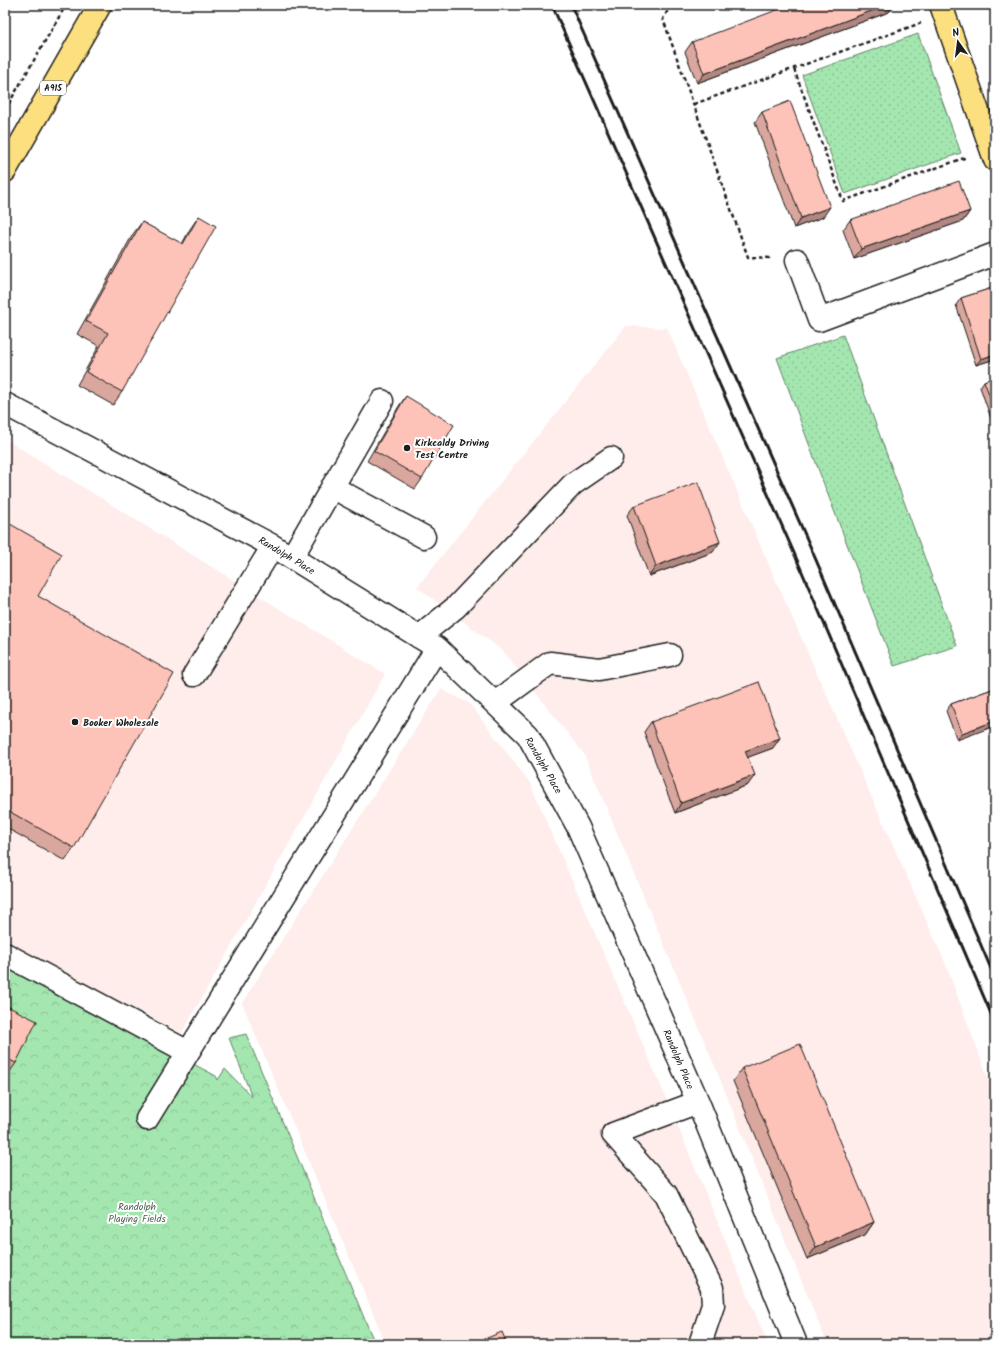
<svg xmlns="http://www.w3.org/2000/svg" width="1000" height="1349" viewBox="0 0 1000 1349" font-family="Kalam,sans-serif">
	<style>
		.built { fill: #feedea }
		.grass { fill: url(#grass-dots); stroke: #608166 }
		.forest { fill: url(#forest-crowns); stroke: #608166 }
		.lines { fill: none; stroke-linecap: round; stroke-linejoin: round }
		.minor-casing { stroke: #1c1c1c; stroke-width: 25 }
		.major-casing { stroke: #1c1c1c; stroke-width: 25 }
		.path { stroke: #1c1c1c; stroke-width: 2.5; stroke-dasharray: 4 3; stroke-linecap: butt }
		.minor { stroke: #fff; stroke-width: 22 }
		.major { stroke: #fce080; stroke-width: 22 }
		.rail { stroke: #1c1c1c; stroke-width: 3 }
		.wall { fill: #daa79e; stroke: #1c1c1c }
		.shaded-wall { fill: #b18881; stroke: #1c1c1c }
		.building { fill: #fdc2b8; stroke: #1c1c1c }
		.poi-dot { fill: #1c1c1c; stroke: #fff; stroke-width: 1.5 }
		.labels { text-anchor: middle; stroke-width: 4; stroke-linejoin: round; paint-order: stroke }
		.shield { fill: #fff; stroke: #606060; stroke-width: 1 }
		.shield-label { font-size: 9px; font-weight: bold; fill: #1c1c1c }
		.poi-label { font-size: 10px; font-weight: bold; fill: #1c1c1c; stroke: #fff; text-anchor: start }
		.street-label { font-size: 10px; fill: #1c1c1c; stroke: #fff }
		.park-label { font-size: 10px; fill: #4c6350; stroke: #fff }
	</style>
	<defs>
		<pattern id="grass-dots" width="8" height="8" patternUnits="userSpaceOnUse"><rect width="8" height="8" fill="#a4e6b0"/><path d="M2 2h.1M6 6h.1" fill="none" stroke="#8dc597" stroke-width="1.8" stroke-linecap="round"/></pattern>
		<pattern id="forest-crowns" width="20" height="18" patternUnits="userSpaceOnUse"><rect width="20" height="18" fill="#a4e6b0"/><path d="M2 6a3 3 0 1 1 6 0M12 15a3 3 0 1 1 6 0" fill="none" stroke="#8dc597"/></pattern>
	</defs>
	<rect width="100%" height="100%" fill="#fff"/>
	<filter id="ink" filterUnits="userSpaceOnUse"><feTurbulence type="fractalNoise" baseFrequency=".025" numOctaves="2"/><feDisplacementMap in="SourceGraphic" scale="8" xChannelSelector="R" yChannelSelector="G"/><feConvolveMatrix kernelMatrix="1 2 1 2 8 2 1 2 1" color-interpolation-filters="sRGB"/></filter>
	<g filter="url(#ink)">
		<path class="built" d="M626 326 667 328 765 556 946 965 995 1097V1344H827L711 1057 584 754 503 651 417 587Z
			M5 439 385 674 182 1033 5 943Z
			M441 689 470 704 530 783 672 1112 768 1344H386L242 1003Z"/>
		<path class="grass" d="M918 34 961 153 845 194 802 75Z
			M843 335 957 646 894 666 825 487 777 358Z"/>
		<path class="forest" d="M5 964 216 1076 218 1080 225 1069 252 1097 229 1038 246 1034 375 1344H5Z"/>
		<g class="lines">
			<g class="minor-casing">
				<path id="minor" d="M797 260 819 320 995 254
					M5 404 273 546 437 648 528 735 578 827 698 1102 796 1344
					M332 487 424 537
					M292 557 382 401
					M419 637 456 607 573 484 611 458
					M194 675 273 546
					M495 703 550 663 599 669 670 655
					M5 954 188 1052
					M698 1102 613 1134 666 1194 712 1288 713 1305 700 1344
					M147 1119 437 648"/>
			</g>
			<g class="major-casing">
				<path id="major" d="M941 5 995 160
					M5 171 100 5"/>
			</g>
			<path class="path" d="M671 5 663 19 748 257 773 258
				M794 69 843 201 967 157
				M694 104 921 23
				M5 110 66 5"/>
			<use href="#minor" class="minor"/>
			<use href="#major" class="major"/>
			<path class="rail" d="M552 5 794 553 995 1023
				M571 5 810 546 995 978"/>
		</g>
		<path class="wall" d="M887 5H893L889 12 697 83 685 52 692 42Z
			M762 112 823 217 794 228 755 122Z
			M970 211 963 221 854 259 843 230 850 220Z
			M199 216 122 392 113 405 77 385 99 346 77 334 133 234 142 222 182 244 190 229Z
			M995 287V359L976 365 956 305 961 298Z
			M995 377V430L980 387 984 381Z
			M406 396 422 479 415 489 367 461 399 406Z
			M634 506 713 552 649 576 627 515Z
			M5 521 38 596 74 848 65 861 5 827Z
			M995 688 957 740 946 711 951 704Z
			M651 722 773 748 748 757V785L675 813 644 732Z
			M5 1005 16 1063 9 1073 5 1071Z
			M742 1068 874 1222 865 1235 807 1259 733 1081Z"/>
		<path class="shaded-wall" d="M887 5H893L889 12 697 83 704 74Z
			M830 207 823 217 794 228 801 218Z
			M970 211 963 221 854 259 861 249Z
			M995 354V359L976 365 981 359Z
			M720 542 713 552 649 576 656 566Z
			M995 721V726L957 740 962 733Z
			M780 738 773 748 738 761 745 751Z
			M755 775 748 785 675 813 681 803Z
			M874 1222 865 1235 807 1259 816 1247Z"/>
		<path class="building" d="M790 5H887L704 74 692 42Z
			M790 101 830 207 801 218 762 112Z
			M959 181 970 211 861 249 850 220Z
			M199 216 216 226 122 392 86 372 108 333 86 321 142 222 183 244Z
			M995 287V354L981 359 961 298Z
			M995 377V410L984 381Z
			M406 396 454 425 422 479 374 451Z
			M698 482 720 542 656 566 634 506Z
			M5 521 62 554 38 596 174 674 74 848 5 809Z
			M759 682 780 738 745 751 755 775 681 803 651 722Z
			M995 688V721L962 733 951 704Z
			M5 1005 37 1021 16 1063 5 1058Z
			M800 1044 874 1222 816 1247 742 1068Z
			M502 1332 507 1344H472Z"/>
	</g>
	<g class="poi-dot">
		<circle cx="407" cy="448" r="4"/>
		<circle cx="75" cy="722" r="4"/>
	</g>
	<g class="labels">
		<rect class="shield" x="40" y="81" width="26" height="14" rx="3"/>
		<g class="shield-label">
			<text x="53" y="91">A915</text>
		</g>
		<g class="poi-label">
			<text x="415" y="446">Kirkcaldy Driving<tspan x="415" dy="12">Test Centre</tspan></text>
			<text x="83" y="726">Booker Wholesale</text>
		</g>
		<g class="street-label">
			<text transform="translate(287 555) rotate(31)" y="4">Randolph Place</text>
			<text transform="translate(544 765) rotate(60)" y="4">Randolph Place</text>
			<text transform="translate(679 1059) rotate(67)" y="4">Randolph Place</text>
		</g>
		<g class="park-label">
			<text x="137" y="1210">Randolph<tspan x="137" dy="12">Playing Fields</tspan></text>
		</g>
	</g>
	<rect width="1000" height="1349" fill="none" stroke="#fff" stroke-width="20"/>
	<rect x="10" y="10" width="980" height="1329" fill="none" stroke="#1c1c1c" stroke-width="1.5" filter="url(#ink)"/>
	<g transform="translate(958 42) rotate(346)" stroke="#ffffff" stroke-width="3" paint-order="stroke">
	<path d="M0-3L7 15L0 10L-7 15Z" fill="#1c1c1c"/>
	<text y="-6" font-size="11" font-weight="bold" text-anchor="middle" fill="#1c1c1c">N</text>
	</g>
</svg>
